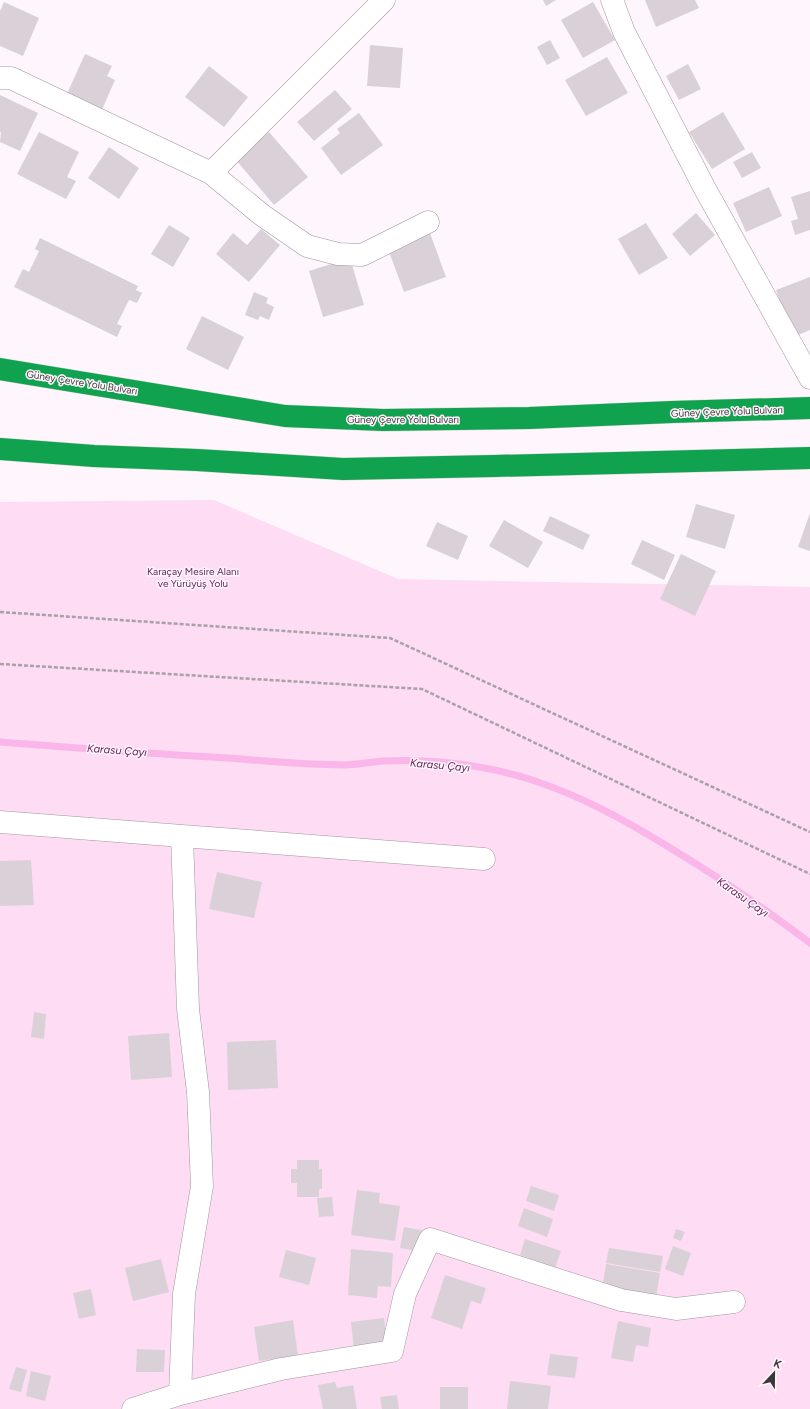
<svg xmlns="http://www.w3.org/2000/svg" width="810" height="1409" viewBox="0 0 810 1409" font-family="Figtree,sans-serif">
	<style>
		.green { fill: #fddcf4 }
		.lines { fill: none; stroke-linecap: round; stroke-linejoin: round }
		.stream { stroke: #fab5e9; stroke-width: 7 }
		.building { fill: #dad1d8 }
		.street-casing { stroke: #a0979e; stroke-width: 23 }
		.highway-casing { stroke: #d8d7d7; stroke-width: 23 }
		.path { stroke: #a8a2a6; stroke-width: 2.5; stroke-dasharray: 4 2; stroke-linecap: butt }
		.street { stroke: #fff; stroke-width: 22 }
		.highway { stroke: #11a250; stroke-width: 22 }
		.labels { text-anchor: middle; stroke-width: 3; stroke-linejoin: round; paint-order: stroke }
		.street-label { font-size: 10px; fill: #3a3739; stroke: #fef6fc }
		.park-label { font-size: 10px; fill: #68195a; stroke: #fef6fc }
		.water-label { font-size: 11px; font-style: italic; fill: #641556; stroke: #fef6fc }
	</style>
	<rect width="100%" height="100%" fill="#fef6fc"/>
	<path class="green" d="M214 500 398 579 810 587V1409H0V502Z"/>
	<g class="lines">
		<path class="stream" d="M0 742C76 748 152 754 228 758 267 761 306 765 344 765 357 765 370 762 383 761 433 759 485 765 532 780 581 796 623 819 667 846 717 876 764 908 810 943"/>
	</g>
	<path class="building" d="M543 0H556L546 6Z
		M645 0H695L699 8 656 27Z
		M4 2 39 18 23 56 0 46V11Z
		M593 2 615 40 583 58 561 20Z
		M550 40 560 58 547 65 537 47Z
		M370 45 403 48 400 88 367 86Z
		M85 54 112 66 107 76 115 80 101 112 66 96Z
		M607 57 628 93 586 116 565 80Z
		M688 64 701 89 679 100 666 76Z
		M209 66 248 97 224 127 185 97Z
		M335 90 352 109 314 141 297 122Z
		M0 95 38 113 20 151 0 142 1 132H0Z
		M723 112 745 149 712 169 689 132Z
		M359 113 383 145 341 175 321 148 340 133 337 129Z
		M39 132 79 152 67 177 76 181 66 199 17 174Z
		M269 132 308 177 274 205 236 160Z
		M109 147 139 168 119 199 88 178Z
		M752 152 761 168 742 178 733 162Z
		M769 187 782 216 746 232 733 203Z
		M810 191V230L795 235 791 221 798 219 791 197Z
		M696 213 715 235 690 256 672 234Z
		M646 223 668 258 639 275 618 239Z
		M169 225 190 238 173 267 151 254Z
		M261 229 280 245 249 282 216 254 233 233 247 245Z
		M430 233 446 277 404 292 388 249Z
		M40 238 138 286 136 290 142 293 137 303 129 300 117 324 122 326 117 337 14 287 23 269 29 272 39 251 35 249Z
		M350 258 364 305 323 317 309 271Z
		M810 277V330L793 337 776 290Z
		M254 292 268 298 266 303 274 307 269 320 260 316 258 320 245 315Z
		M202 316 244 337 228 370 186 349Z
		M696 504 735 515 725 549 686 537Z
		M810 513V551L798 547Z
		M550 516 590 535 583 550 543 531Z
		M504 520 543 542 528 568 489 546Z
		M437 522 468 536 458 560 426 546Z
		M642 540 675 555 664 580 631 564Z
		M681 554 716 571 695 616 660 599Z
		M31 860 34 905 0 906V861Z
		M217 872 262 882 254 918 209 909Z
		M34 1012 46 1014 44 1039 31 1037Z
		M169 1033 172 1077 131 1080 128 1036Z
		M276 1040 278 1088 228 1090 227 1042Z
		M297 1160H319V1169H322V1189H319V1197H297V1183H291V1169H297Z
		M531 1186 559 1195 554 1211 526 1201Z
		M357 1190 380 1193 379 1203 400 1206 395 1241 351 1235Z
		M332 1197 334 1216 319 1217 317 1198Z
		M524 1208 553 1219 547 1237 518 1226Z
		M404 1227 421 1230 416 1251 400 1248Z
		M676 1229 685 1232 681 1241 673 1238Z
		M525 1239 561 1251 555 1268 520 1255Z
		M673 1246 691 1253 683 1276 665 1269Z
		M609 1248 663 1256 660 1272 606 1263Z
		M351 1249 393 1253 391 1287 378 1286 377 1298 348 1295Z
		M286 1250 316 1258 309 1285 279 1277Z
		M161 1259 169 1292 133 1301 125 1268Z
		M606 1264 660 1273 656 1298 602 1289Z
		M445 1275 486 1288 481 1304 471 1301 462 1329 431 1318Z
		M91 1289 96 1315 79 1319 73 1293Z
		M384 1318 387 1346 354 1349 351 1322Z
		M293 1320 298 1355 259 1361 254 1327Z
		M618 1321 651 1328 648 1347 636 1345 633 1362 611 1358Z
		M137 1349 165 1350 164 1372H136Z
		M550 1354 578 1357 575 1378 547 1375Z
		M16 1367 27 1370 21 1392 9 1389Z
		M31 1371 51 1376 45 1401 26 1396Z
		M510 1381 551 1386 548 1409H507Z
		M335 1382 337 1388 353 1385 357 1409H323L318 1385Z
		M440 1387H468V1409H440Z
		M397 1395 399 1409H382L380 1397Z"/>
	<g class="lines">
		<g class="street-casing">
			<path id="street" d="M612 0 624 32 704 187 810 378
				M0 78H11L211 173 384 0
				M211 173 262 215 307 246 338 254 362 255 428 222
				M0 822 182 836
				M180 1394 184 1294 202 1186 198 1092 188 1009 182 836 484 859
				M133 1409 180 1394 281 1369 392 1351 405 1294 430 1239 621 1300 676 1309 734 1302"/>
		</g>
		<g class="highway-casing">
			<path id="highway" d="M0 369 285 416 383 420 529 418 672 412 810 408
				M0 449 94 456 197 460 343 469 494 466 810 458"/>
		</g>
		<path class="path" d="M0 612 390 638 810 832
			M0 664 422 689 810 874"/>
		<use href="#street" class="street"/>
		<use href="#highway" class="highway"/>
	</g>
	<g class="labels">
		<g class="street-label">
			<text transform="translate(82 382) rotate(9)" y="4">Güney Çevre Yolu Bulvarı</text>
			<text transform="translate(727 411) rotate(-2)" y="4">Güney Çevre Yolu Bulvarı</text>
			<text x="403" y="423">Güney Çevre Yolu Bulvarı</text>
		</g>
		<g class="park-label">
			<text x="193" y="575">Karaçay Mesire Alanı<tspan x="193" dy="12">ve Yürüyüş Yolu</tspan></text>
		</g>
		<g class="water-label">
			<text transform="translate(117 750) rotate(4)" y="4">Karasu Çayı</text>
			<text transform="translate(440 765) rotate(5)" y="4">Karasu Çayı</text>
			<text transform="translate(743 897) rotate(35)" y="4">Karasu Çayı</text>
		</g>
	</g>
	<g transform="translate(774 1373) rotate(22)" stroke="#fef6fc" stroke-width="3" paint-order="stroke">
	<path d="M0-3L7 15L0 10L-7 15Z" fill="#3a3739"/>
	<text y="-6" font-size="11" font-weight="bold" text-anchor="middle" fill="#3a3739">K</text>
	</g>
</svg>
